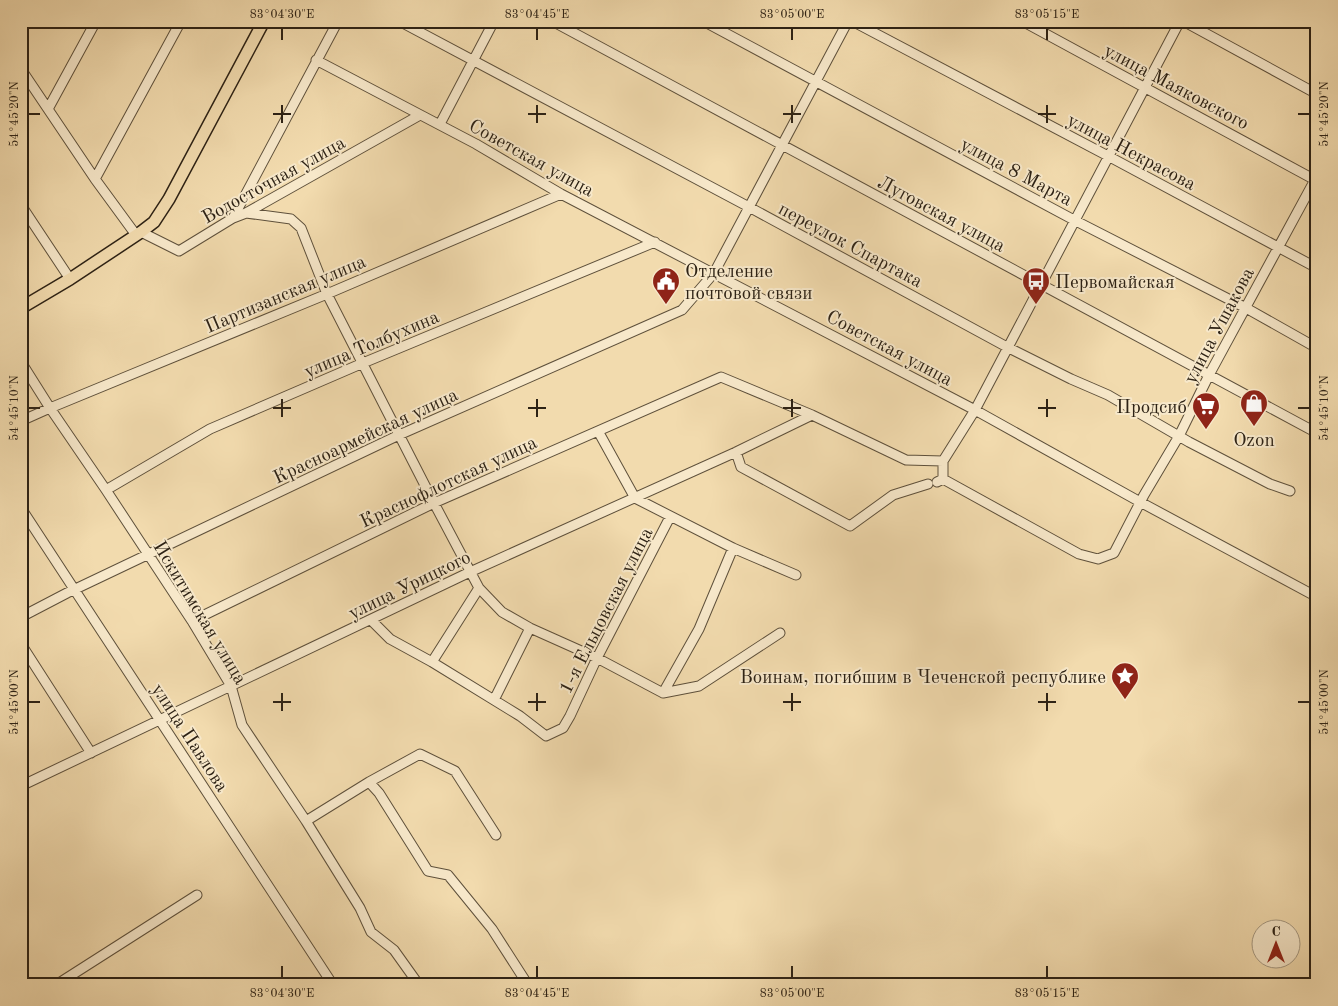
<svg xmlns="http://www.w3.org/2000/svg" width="1338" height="1006" viewBox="0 0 1338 1006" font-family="'Old Standard TT',serif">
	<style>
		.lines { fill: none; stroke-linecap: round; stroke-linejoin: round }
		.minor-casing { stroke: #5e503b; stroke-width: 11 }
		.major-casing { stroke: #2d2215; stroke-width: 14 }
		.minor { stroke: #f7e8ca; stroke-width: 9 }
		.major { stroke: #f2dbae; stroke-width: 11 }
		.ticks { fill: none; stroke: #2d2215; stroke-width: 2 }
		.labels { text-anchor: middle; stroke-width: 4; stroke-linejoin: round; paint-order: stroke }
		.street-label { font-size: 19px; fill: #2d2215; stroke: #f7e8ca }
		.poi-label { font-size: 19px; fill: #2d2215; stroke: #f7e8ca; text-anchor: start }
		.neatline { fill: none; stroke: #2d2215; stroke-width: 2 }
		.ticks-label { font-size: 12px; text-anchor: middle; fill: #2d2215 }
	</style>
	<rect width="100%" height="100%" fill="#f2dbae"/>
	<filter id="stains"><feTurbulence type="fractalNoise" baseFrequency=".004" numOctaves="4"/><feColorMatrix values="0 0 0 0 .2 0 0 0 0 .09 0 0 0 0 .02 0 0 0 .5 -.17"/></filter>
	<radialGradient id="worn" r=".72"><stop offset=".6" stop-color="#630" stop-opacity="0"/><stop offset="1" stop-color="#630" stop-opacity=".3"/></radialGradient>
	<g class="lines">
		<g class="minor-casing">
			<path id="minor" d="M399 21 749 207 1007 347 1071 379 1108 395 1189 442 1270 484 1290 491
				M552 21 1317 433
				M703 21 1074 220 1246 308 1317 348
				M852 21 1108 156 1317 268
				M1022 21 1317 181
				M1183 21 1317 94
				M316 60 476 144 561 194 975 410 1142 503 1317 597
				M21 69 95 179 136 235
				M48 109 96 21
				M440 124 494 21
				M95 179 181 21
				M21 205 70 279
				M246 213 291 219 301 228 327 294 434 503 479 588 502 612 530 628 597 658 663 693
				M233 218 338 21
				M141 232 179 251 233 218 246 213 420 115
				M21 362 50 408 106 490 192 621 231 686 242 725 306 821 360 908 371 932 394 950 419 985
				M21 421 50 408 327 294 561 194
				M598 431 635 498 733 548 796 575
				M736 452 741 467 850 526 893 495 928 484
				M943 479 1079 554 1098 559 1114 553 1144 495 1179 436 1209 375 1317 176
				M937 482 943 479V461L975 410 1180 21
				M106 490 210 429 363 363 655 242
				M21 508 333 985
				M21 617 67 593 399 435 682 310 714 273 848 21
				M371 620 390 639 432 662 520 716 546 736 563 728 570 716 597 658 670 517
				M192 621 434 503 721 377 812 415 906 460 943 461
				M21 644 91 753
				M432 662 479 588
				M663 693 699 629 733 548
				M663 693 699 686 780 633
				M494 700 530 628
				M369 782 379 793 428 871 448 875 492 929 528 985
				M21 786 470 572 736 452 812 415
				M306 821 369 782 420 754 455 771 496 835
				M56 985 197 895"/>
		</g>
		<g class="major-casing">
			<path id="major" d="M21 308 70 279 141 232 154 222 169 199 264 21"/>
		</g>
		<use href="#minor" class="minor"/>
		<use href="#major" class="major"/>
	</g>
	<path class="ticks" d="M282 28V40M537 28V40M792 28V40M1047 28V40M282 105V123M537 105V123M792 105V123M1047 105V123M28 114H40M273 114H291M528 114H546M783 114H801M1038 114H1056M1298 114H1310M282 399V417M537 399V417M792 399V417M1047 399V417M28 408H40M273 408H291M528 408H546M783 408H801M1038 408H1056M1298 408H1310M282 693V711M537 693V711M792 693V711M1047 693V711M28 702H40M273 702H291M528 702H546M783 702H801M1038 702H1056M1298 702H1310M282 966V978M537 966V978M792 966V978M1047 966V978"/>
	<defs>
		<g id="civic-pin" transform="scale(1.4375)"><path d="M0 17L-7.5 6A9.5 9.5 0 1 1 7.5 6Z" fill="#8f2418" stroke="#f7e8ca"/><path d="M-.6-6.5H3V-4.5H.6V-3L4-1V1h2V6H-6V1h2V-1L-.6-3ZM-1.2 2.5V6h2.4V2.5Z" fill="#fff"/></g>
		<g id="bus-pin" transform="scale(1.4375)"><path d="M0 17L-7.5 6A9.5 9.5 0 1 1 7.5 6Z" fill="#8f2418" stroke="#f7e8ca"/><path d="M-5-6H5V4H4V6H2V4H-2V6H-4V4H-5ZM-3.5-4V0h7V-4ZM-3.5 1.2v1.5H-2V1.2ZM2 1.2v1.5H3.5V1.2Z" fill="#fff"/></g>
		<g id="shop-pin" transform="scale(1.4375)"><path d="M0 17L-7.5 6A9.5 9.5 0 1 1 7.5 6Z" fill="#8f2418" stroke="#f7e8ca"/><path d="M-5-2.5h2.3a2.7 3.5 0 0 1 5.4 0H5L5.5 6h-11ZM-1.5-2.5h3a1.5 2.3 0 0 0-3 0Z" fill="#fff"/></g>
		<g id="supermarket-pin" transform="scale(1.4375)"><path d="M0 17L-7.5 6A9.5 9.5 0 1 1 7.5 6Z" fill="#8f2418" stroke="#f7e8ca"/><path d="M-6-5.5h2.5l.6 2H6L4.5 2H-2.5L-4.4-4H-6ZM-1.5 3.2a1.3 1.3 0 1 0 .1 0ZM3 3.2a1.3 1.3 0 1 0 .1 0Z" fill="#fff"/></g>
		<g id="sight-pin" transform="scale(1.4375)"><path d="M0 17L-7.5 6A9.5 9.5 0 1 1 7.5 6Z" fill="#8f2418" stroke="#f7e8ca"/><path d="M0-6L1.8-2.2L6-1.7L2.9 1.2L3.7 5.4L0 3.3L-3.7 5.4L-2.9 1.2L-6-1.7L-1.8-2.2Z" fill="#fff"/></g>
	</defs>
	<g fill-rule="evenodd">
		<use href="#civic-pin" x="666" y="281"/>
		<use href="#bus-pin" x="1036" y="281"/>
		<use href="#shop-pin" x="1254" y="403"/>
		<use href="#supermarket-pin" x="1206" y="406"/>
		<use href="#sight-pin" x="1125" y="676"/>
	</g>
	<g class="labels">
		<g class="street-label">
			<text transform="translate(1177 86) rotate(28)" y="7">улица Маяковского</text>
			<text transform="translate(1132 151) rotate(28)" y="7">улица Некрасова</text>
			<text transform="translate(532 157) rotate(29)" y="7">Советская улица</text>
			<text transform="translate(1017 171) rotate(28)" y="7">улица 8 Марта</text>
			<text transform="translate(273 179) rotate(-29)" y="7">Водосточная улица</text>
			<text transform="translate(942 213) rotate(28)" y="7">Луговская улица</text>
			<text transform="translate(851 244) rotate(28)" y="7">переулок Спартака</text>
			<text transform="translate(285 293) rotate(-23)" y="7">Партизанская улица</text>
			<text transform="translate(1218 325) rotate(-62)" y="7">улица Ушакова</text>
			<text transform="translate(371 343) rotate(-23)" y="7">улица Толбухина</text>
			<text transform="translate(890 347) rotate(28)" y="7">Советская улица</text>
			<text transform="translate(365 435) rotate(-25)" y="7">Красноармейская улица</text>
			<text transform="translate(448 481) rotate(-25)" y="7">Краснофлотская улица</text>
			<text transform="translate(409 584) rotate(-26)" y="7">улица Урицкого</text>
			<text transform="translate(605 610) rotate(-63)" y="7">1-я Ельцовская улица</text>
			<text transform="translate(201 612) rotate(59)" y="7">Искитимская улица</text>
			<text transform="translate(191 737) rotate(57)" y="7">улица Павлова</text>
		</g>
		<g class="poi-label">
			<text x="685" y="277">Отделение<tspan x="685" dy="22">почтовой связи</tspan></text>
			<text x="1055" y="288">Первомайская</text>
			<text x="1187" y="413" text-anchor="end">Продсиб</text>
			<text x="1254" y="446" text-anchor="middle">Ozon</text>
			<text x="1106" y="683" text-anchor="end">Воинам, погибшим в Чеченской республике</text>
		</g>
	</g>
	<rect width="1338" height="1006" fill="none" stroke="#f2dbae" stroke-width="55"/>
	<g transform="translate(1276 944)"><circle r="24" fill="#f7e8ca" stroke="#a69982"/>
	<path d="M0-4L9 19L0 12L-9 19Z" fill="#8f2418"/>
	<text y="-8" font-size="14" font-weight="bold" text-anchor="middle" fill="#2d2215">С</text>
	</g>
	<rect x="28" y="28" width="1282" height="950" class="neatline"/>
	<g class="ticks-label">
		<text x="282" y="18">83°04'30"E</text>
		<text x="537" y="18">83°04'45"E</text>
		<text x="792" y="18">83°05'00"E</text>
		<text x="1047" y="18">83°05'15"E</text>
		<text transform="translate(14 114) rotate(-90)" y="4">54°45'20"N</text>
		<text transform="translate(1324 114) rotate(-90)" y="4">54°45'20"N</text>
		<text transform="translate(14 408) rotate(-90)" y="4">54°45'10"N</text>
		<text transform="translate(1324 408) rotate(-90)" y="4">54°45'10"N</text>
		<text transform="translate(14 702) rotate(-90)" y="4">54°45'00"N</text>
		<text transform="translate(1324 702) rotate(-90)" y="4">54°45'00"N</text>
		<text x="282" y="997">83°04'30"E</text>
		<text x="537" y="997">83°04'45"E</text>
		<text x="792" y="997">83°05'00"E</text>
		<text x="1047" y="997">83°05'15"E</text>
	</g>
	<rect width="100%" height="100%" filter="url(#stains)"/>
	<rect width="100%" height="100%" fill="url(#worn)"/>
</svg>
